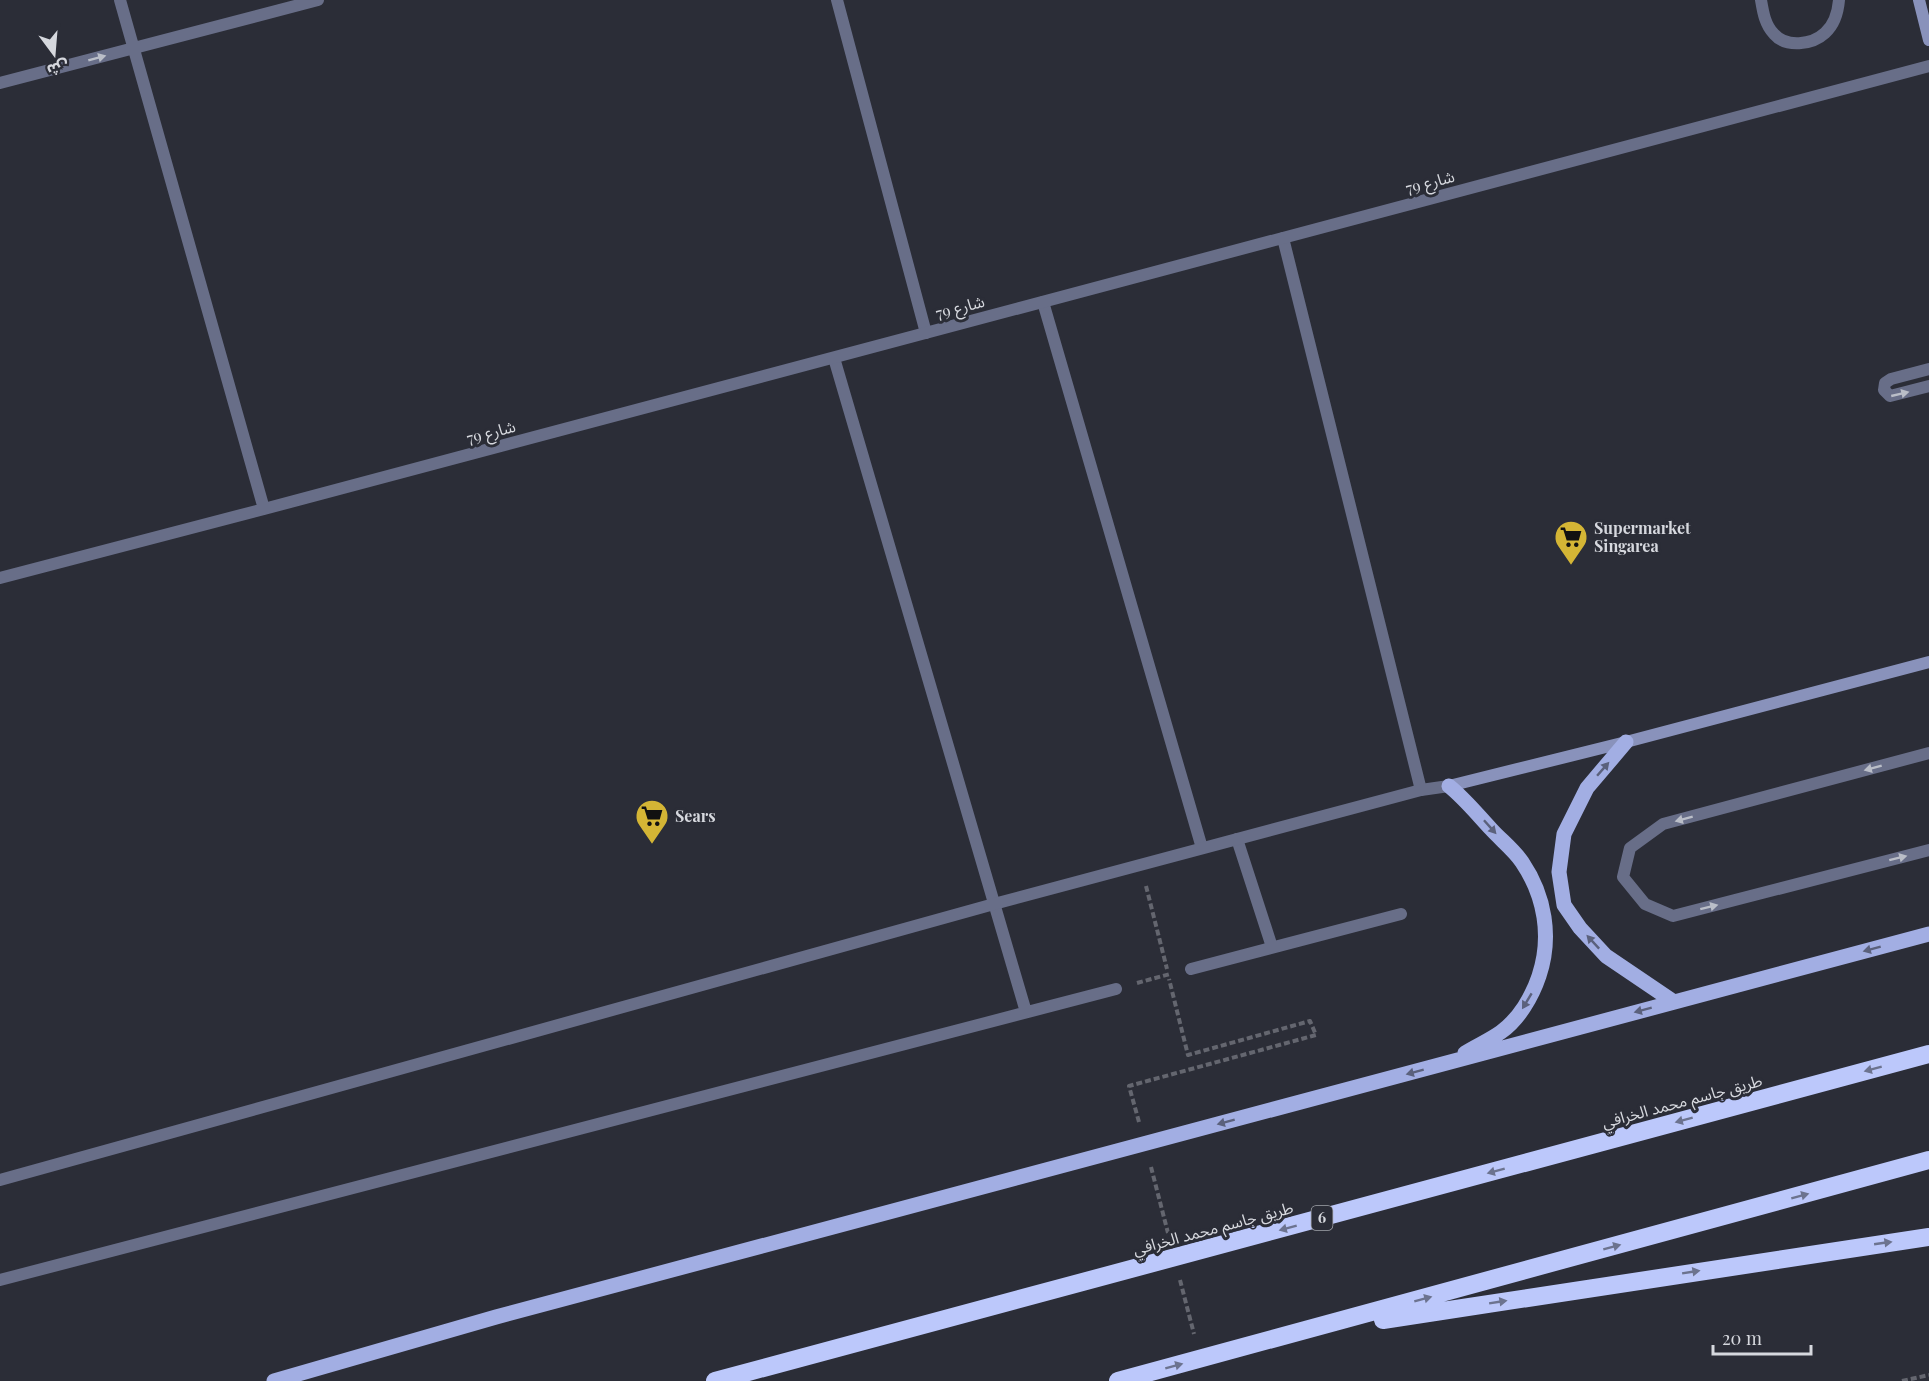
<svg xmlns="http://www.w3.org/2000/svg" width="1929" height="1381" viewBox="0 0 1929 1381" font-family="'Playfair Display','Noto Sans Arabic',serif">
	<style>
		.lines { fill: none; stroke-linecap: round; stroke-linejoin: round }
		.path { stroke: #64666f; stroke-width: 4; stroke-dasharray: 6 3; stroke-linecap: butt }
		.lane { stroke: #686e88; stroke-width: 12 }
		.street { stroke: #686e88; stroke-width: 12 }
		.secondary { stroke: #8992bb; stroke-width: 12 }
		.primary { stroke: #a2aee3; stroke-width: 15 }
		.highway { stroke: #bcc8fb; stroke-width: 18 }
		.oneway { fill: #babec8 }
		.oneway2 { fill: #5b617c }
		.oneway3 { fill: #6c738f }
		.labels { text-anchor: middle; stroke-width: 6; stroke-linejoin: round; paint-order: stroke }
		.shield { fill: #2b2d37; stroke: #a3a5ac; stroke-width: 1.5 }
		.shield-label { font-size: 15px; font-weight: bold; fill: #d6d8de }
		.street-label { font-size: 16px; fill: #d6d8de; stroke: #2b2d37 }
		.poi-label { font-size: 16px; font-weight: bold; fill: #d6d8de; stroke: #2b2d37; text-anchor: start }
	</style>
	<rect width="100%" height="100%" fill="#2b2d37"/>
	<g class="lines">
		<path class="path" d="M1146 886 1167 969
			M1137 983 1170 974
			M1139 1122 1129 1086 1316 1035 1310 1021 1188 1055 1169 979
			M1151 1167 1168 1233
			M1180 1280 1194 1334
			M1902 1381 1929 1375"/>
		<path class="lane" d="M837 0 926 333
			M1761 0C1763 12 1765 25 1774 34 1786 48 1812 45 1825 33 1834 25 1838 12 1839 0
			M1283 238 1421 790
			M1043 302 1202 848
			M834 358 1026 1012
			M1929 369 1891 379 1885 383 1884 390 1890 396 1929 386
			M1929 753 1663 824 1630 848 1623 877 1645 904 1673 916 1929 850
			M1237 839 1272 947
			M1191 969 1401 914
			M0 1280 1116 989"/>
		<path class="street" d="M120 0 264 509
			M0 83 318 0
			M0 578 264 509 1929 66
			M0 1180 994 904 1421 790 1449 786"/>
		<path class="secondary" d="M1919 0 1929 40
			M1449 786 1626 742 1929 662"/>
		<path class="primary" d="M1626 742 1587 788 1564 834 1559 872 1564 905 1580 928 1606 956 1674 1002
			M1449 786C1465 799 1477 814 1491 829 1501 840 1514 850 1522 862 1545 896 1552 937 1539 976 1532 997 1519 1019 1501 1032 1490 1040 1476 1046 1465 1053
			M274 1381 496 1317 1929 934"/>
		<path class="highway" d="M1383 1320 1929 1237
			M715 1381 1929 1054
			M1118 1381 1929 1160"/>
	</g>
	<defs><path id="oneway-solid" d="M-6-.8H1V-3.2L6.5 0L1 3.2V.8H-6Z" transform="scale(1.5)"/></defs>
	<g class="oneway">
		<use href="#oneway-solid" transform="translate(97 58) rotate(-15)"/>
		<use href="#oneway-solid" transform="translate(1900 394) rotate(-13)"/>
		<use href="#oneway-solid" transform="translate(1873 768) rotate(165)"/>
		<use href="#oneway-solid" transform="translate(1684 819) rotate(165)"/>
		<use href="#oneway-solid" transform="translate(1898 858) rotate(-14)"/>
		<use href="#oneway-solid" transform="translate(1709 907) rotate(-14)"/>
	</g>
	<g class="oneway2">
		<use href="#oneway-solid" transform="translate(1603 769) rotate(-49)"/>
		<use href="#oneway-solid" transform="translate(1490 827) rotate(48)"/>
		<use href="#oneway-solid" transform="translate(1593 942) rotate(-133)"/>
		<use href="#oneway-solid" transform="translate(1872 949) rotate(165)"/>
		<use href="#oneway-solid" transform="translate(1527 1001) rotate(121)"/>
		<use href="#oneway-solid" transform="translate(1643 1010) rotate(165)"/>
		<use href="#oneway-solid" transform="translate(1415 1072) rotate(165)"/>
		<use href="#oneway-solid" transform="translate(1226 1122) rotate(165)"/>
	</g>
	<g class="oneway3">
		<use href="#oneway-solid" transform="translate(1873 1069) rotate(165)"/>
		<use href="#oneway-solid" transform="translate(1684 1120) rotate(165)"/>
		<use href="#oneway-solid" transform="translate(1496 1171) rotate(165)"/>
		<use href="#oneway-solid" transform="translate(1800 1196) rotate(-15)"/>
		<use href="#oneway-solid" transform="translate(1288 1228) rotate(165)"/>
		<use href="#oneway-solid" transform="translate(1883 1243) rotate(-8)"/>
		<use href="#oneway-solid" transform="translate(1612 1247) rotate(-15)"/>
		<use href="#oneway-solid" transform="translate(1691 1272) rotate(-9)"/>
		<use href="#oneway-solid" transform="translate(1423 1299) rotate(-15)"/>
		<use href="#oneway-solid" transform="translate(1498 1302) rotate(-9)"/>
		<use href="#oneway-solid" transform="translate(1174 1366) rotate(-15)"/>
	</g>
	<defs>
		<g id="supermarket-pin" transform="scale(1.725)"><path d="M0 17L-7.5 6A9.5 9.5 0 1 1 7.5 6Z" fill="#d4b535" stroke="#2b2d37"/><path d="M-6-5.5h2.5l.6 2H6L4.5 2H-2.5L-4.4-4H-6ZM-1.5 3.2a1.3 1.3 0 1 0 .1 0ZM3 3.2a1.3 1.3 0 1 0 .1 0Z" fill="#111"/></g>
	</defs>
	<g fill-rule="evenodd">
		<use href="#supermarket-pin" x="1571" y="537"/>
		<use href="#supermarket-pin" x="652" y="816"/>
	</g>
	<g class="labels">
		<rect class="shield" x="1311.5" y="1206" width="21" height="24" rx="4.5"/>
		<g class="shield-label">
			<text x="1322" y="1223">6</text>
		</g>
		<g class="street-label">
			<text transform="translate(1430 182) rotate(-15)" y="6">شارع 79</text>
			<text transform="translate(960 307) rotate(-15)" y="6">شارع 79</text>
			<text transform="translate(491 432) rotate(-15)" y="6">شارع 79</text>
			<text transform="translate(1682 1101) rotate(-15)" y="6">طريق جاسم محمد الخرافي</text>
			<text transform="translate(1213 1228) rotate(-15)" y="6">طريق جاسم محمد الخرافي</text>
		</g>
		<g class="poi-label">
			<text x="1594" y="534">Supermarket<tspan x="1594" dy="18">Singarea</tspan></text>
			<text x="675" y="822">Sears</text>
		</g>
	</g>
	<g transform="translate(54 54) rotate(164)" stroke="#2b2d37" stroke-width="4.5" paint-order="stroke">
	<path d="M0-4.5L10 22L0 15L-10 22Z" fill="#d6d8de"/>
	<text y="-9" font-size="16" font-weight="bold" text-anchor="middle" fill="#d6d8de">ش</text>
	</g>
	<path d="M1713 1345v9h98v-9" fill="none" stroke="#d6d8de" stroke-width="3"/>
	<text x="1722" y="1345" font-size="18" fill="#d6d8de" stroke="#2b2d37" stroke-width="4.5" paint-order="stroke">20 m</text>
</svg>
